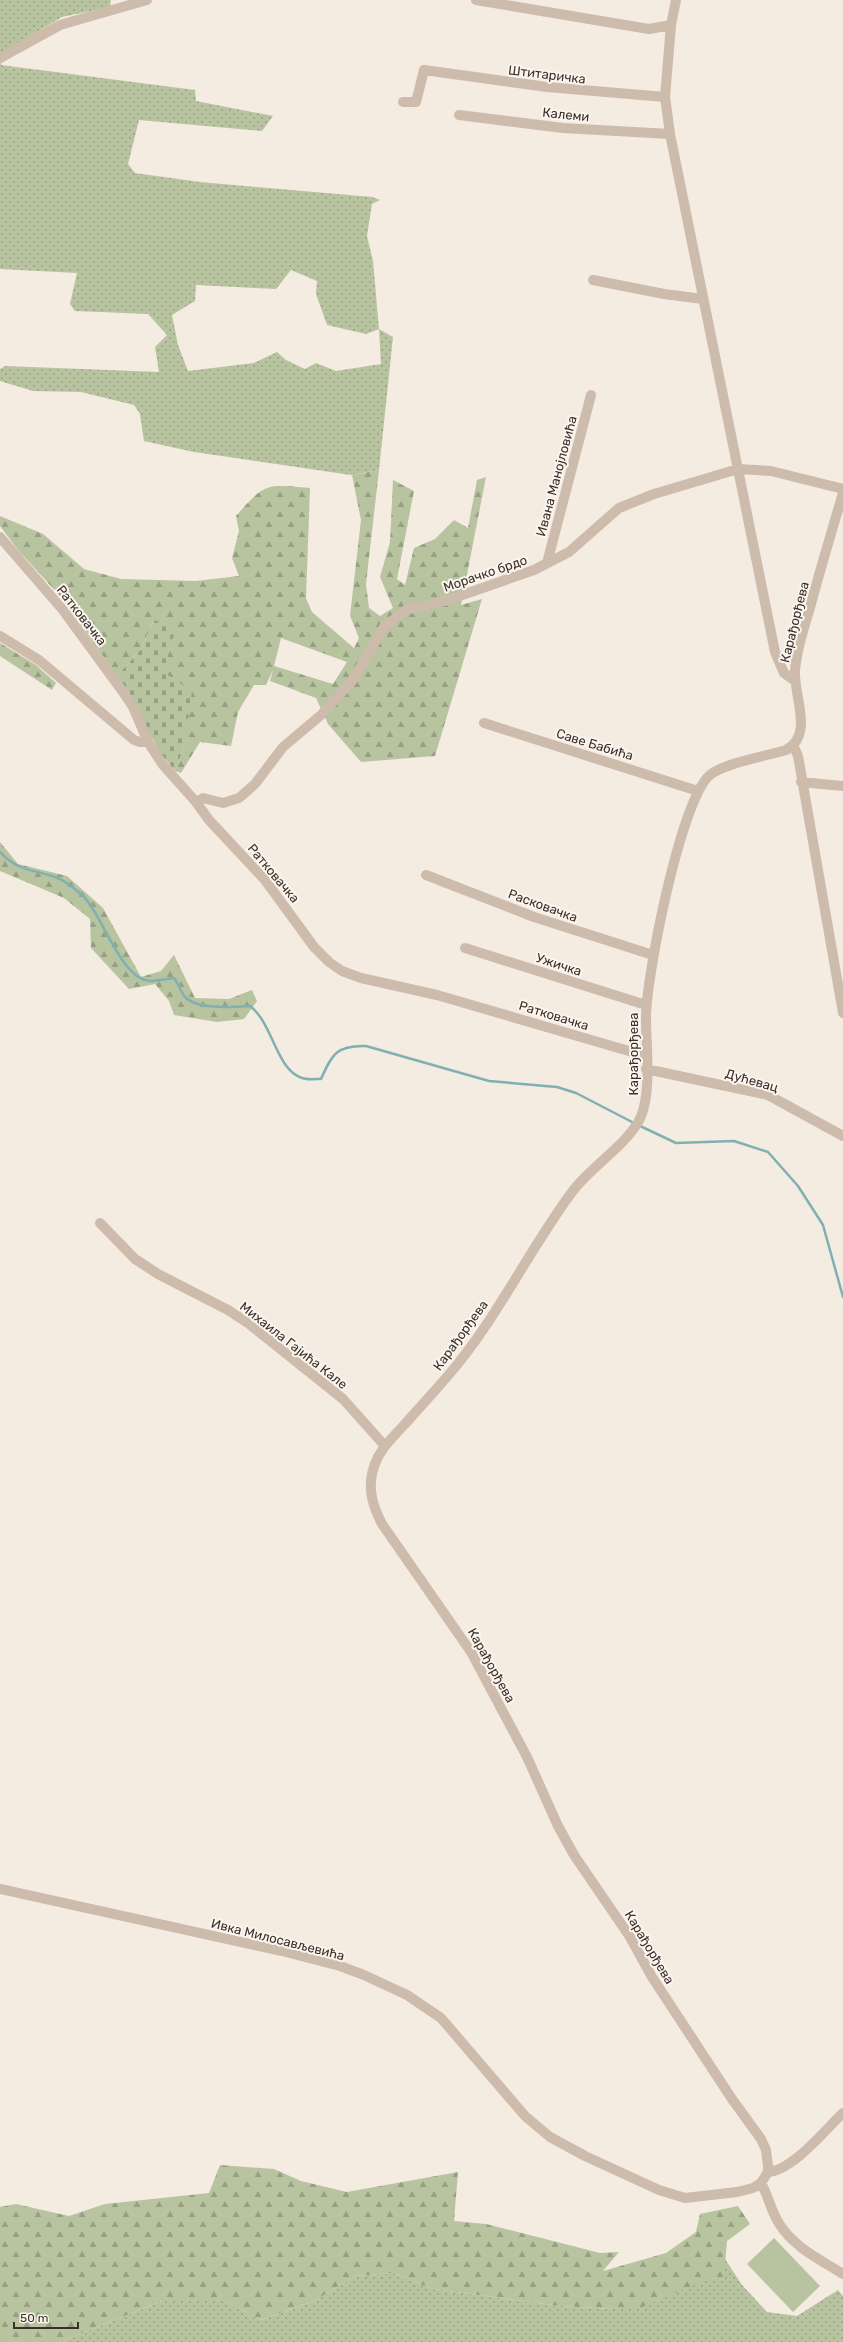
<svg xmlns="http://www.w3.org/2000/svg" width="843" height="2342" viewBox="0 0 843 2342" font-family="Rubik,sans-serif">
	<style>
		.grass { fill: url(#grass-dots); fill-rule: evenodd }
		.forest { fill: url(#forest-firs); fill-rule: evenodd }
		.cemetery { fill: url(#cemetery-stones) }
		.park { fill: #b8c4a0 }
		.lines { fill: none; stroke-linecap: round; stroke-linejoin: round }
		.stream { stroke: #7fb0b2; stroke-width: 2.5 }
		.minor { stroke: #cdbbac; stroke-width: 10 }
		.labels { text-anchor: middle; stroke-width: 4; stroke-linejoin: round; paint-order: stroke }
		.street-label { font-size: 13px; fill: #3b302b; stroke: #fbf5ee }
	</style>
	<defs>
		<pattern id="grass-dots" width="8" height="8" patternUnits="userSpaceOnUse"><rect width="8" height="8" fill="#b8c4a0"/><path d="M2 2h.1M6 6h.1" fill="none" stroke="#97a083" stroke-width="1.8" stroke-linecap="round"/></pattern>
		<pattern id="forest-firs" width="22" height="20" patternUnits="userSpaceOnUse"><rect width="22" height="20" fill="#b8c4a0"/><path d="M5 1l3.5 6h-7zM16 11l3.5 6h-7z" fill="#97a083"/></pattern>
		<pattern id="cemetery-stones" width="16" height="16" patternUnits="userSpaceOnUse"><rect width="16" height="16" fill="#b8c4a0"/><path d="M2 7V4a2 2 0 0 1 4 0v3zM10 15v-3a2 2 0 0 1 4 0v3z" fill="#97a083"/></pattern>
	</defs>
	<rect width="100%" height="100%" fill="#f4ebe1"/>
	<path class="grass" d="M0 0H111L110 7 62 17 0 54Z
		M0 59 1 65 195 90 196 101 273 116 262 131 139 120 128 164 135 173 200 182 372 197 380 200 372 204 367 236 373 261 379 329 393 337 379 470 351 475 194 452 144 441 140 414 134 405 81 392 33 391 0 381V369L5 366 159 372 155 347 167 335 148 314 75 311 70 304 77 273 0 269ZM291 270 317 281 316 294 327 325 366 334 379 329 381 364 336 371 316 363 305 369 286 360 277 352 254 363 188 371 178 345 172 315 195 301 196 285 276 289Z
		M725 2259 742 2285 767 2312 797 2316 838 2290 843 2296V2342H60L162 2301H224L261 2320 314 2301 356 2276 393 2273 433 2289 560 2306 613 2309 709 2279 720 2278Z"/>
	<path class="forest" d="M379 470 366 584 369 608 380 616 393 608 380 577 390 542 393 480 414 491 397 579 405 585 414 548 435 539 454 520 468 528 477 480 486 477 461 605 482 599 435 756 361 762 328 724 316 698 270 681 273 670 266 685H254L238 712 231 746 200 742 181 773 175 771 184 747 163 672 154 620 141 649 117 676 60 596 18 550 0 526V516L43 534 84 569 121 579 196 581 239 576 232 558 239 531 236 516C267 481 266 485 310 488L306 598 312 612 354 648 359 638 350 616 361 520 352 475ZM281 638 347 662 333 684 274 666Z
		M0 643 36 665 56 683 52 690 0 656Z
		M0 842 18 864 67 876 103 908 141 977 161 971 174 955 195 998 229 999 252 990 257 1001 244 1019 217 1022 174 1015 169 1001 155 984 129 989 91 948 90 919 64 898 0 871Z
		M220 2165 274 2169 301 2181 347 2192 458 2172 454 2221 486 2224 600 2253 619 2252 603 2271 666 2253 696 2232 700 2214 738 2206 750 2224 727 2241 724 2278 709 2279 642 2307 613 2309 560 2306 433 2289 393 2273 356 2276 314 2301 261 2320 224 2301H162L60 2342H0V2207L16 2204 69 2216 105 2204 209 2193Z"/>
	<path class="cemetery" d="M154 620 176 628 163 672 192 691 184 747 175 771 161 754 117 676 141 649Z"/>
	<path class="park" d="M774 2238 820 2286 793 2312 747 2264Z"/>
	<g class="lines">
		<path class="stream" d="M0 852C19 873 37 869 60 879 67 882 76 890 82 895 103 914 120 979 150 981 157 981 166 979 174 978 178 983 181 992 185 997 198 1010 233 1007 250 1006 273 1023 276 1070 302 1078 307 1080 315 1079 321 1079 332 1054 337 1045 366 1046L489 1081 557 1087 576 1093 634 1123
			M638 1125 676 1143 734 1141 768 1152 798 1186 823 1225 843 1297"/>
		<path class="minor" d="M476 0 649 29 671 25
			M676 0 671 25 665 97 670 134 775 652 784 673 795 681
			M0 58 60 25 147 0
			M403 102H416L424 70 547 87 665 97
			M459 115 563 128 670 134
			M593 280 664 294 703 299
			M0 537 63 610 123 692 133 707 148 742 163 765 196 802 209 820 265 880 314 947 329 962 342 971 361 978 437 995 646 1056
			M547 563 591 395
			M0 636 39 660 134 740 140 742H148
			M484 723 698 791
			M793 745 798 756 843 1013
			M801 782 843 786
			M196 802 203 798 223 803 239 798 255 784 283 747 321 715 352 681 384 627 406 610 445 601 534 570 569 552 619 508 654 494 738 469 771 471 843 489
			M426 875 534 917 653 955
			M465 948 646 1005
			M646 1069 768 1095 843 1136
			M100 1223 135 1259 158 1274 228 1310 248 1323 343 1399 385 1446
			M0 1889 282 1951 340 1966 364 1975 407 1995 441 2018 525 2116 550 2137 585 2156 659 2190 685 2198 737 2192 753 2188 761 2183 768 2172V2166L766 2150 761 2139 732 2099 652 1977 630 1937 574 1855 558 1826 527 1757 471 1652 382 1524C370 1501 366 1481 378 1457 384 1445 395 1435 405 1424 423 1403 443 1383 460 1361 502 1308 532 1246 572 1192 591 1167 620 1150 637 1124 653 1100 646 1047 646 1018 646 976 681 799 710 775 724 763 767 756 786 750 814 735 794 697 795 672 796 649 805 626 811 604 821 567 832 530 843 493
			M768 2172C792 2171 825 2130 843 2113
			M761 2183C769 2197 771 2212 780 2225 795 2248 821 2260 843 2274"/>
	</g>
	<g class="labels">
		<g class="street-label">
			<text transform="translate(547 74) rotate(7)" y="5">Штитаричка</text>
			<text transform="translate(566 114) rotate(6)" y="5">Калеми</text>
			<text transform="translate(556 476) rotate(-75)" y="5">Ивана Манојловића</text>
			<text transform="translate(485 573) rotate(-19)" y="5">Морачко брдо</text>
			<text transform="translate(82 615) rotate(52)" y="5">Ратковачка</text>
			<text transform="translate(794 622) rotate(-76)" y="5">Карађорђева</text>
			<text transform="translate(595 744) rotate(17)" y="5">Саве Бабића</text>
			<text transform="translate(274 873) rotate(50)" y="5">Ратковачка</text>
			<text transform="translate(543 905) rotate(20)" y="5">Расковачка</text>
			<text transform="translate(559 964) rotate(18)" y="5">Ужичка</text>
			<text transform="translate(554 1015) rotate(17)" y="5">Ратковачка</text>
			<text transform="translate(633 1054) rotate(-90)" y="5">Карађорђева</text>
			<text transform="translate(752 1080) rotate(16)" y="5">Дућевац</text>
			<text transform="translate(460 1335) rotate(-54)" y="5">Карађорђева</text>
			<text transform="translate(294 1345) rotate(38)" y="5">Михаила Гајића Кале</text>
			<text transform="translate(492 1665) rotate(61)" y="5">Карађорђева</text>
			<text transform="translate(278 1939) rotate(14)" y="5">Ивка Милосављевића</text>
			<text transform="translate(650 1947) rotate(59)" y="5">Карађорђева</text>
		</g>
	</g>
	<path d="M14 2322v6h64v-6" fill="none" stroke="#3b302b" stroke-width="2"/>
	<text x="20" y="2322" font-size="12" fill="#3b302b" stroke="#fbf5ee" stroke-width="3" paint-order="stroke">50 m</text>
</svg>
